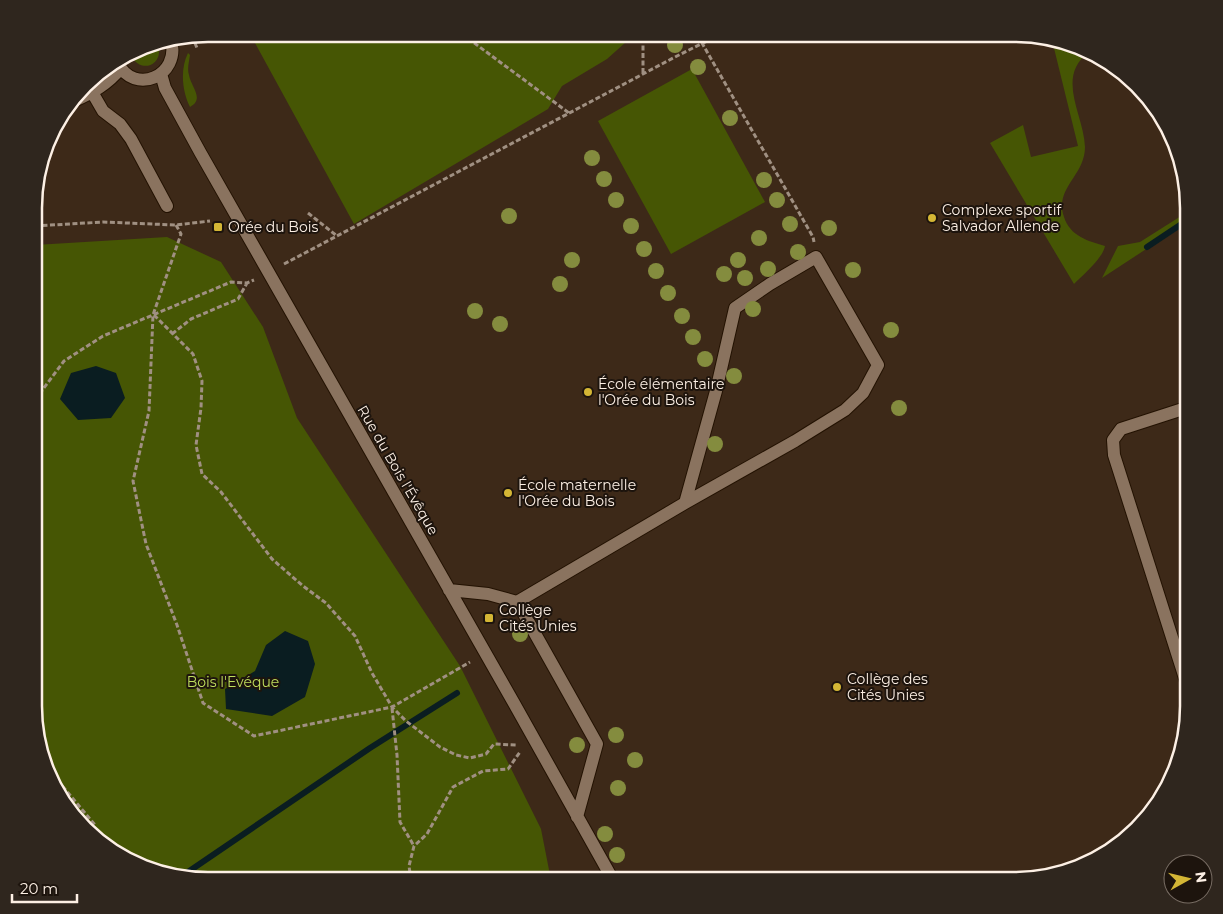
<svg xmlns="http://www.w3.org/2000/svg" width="1223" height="914" viewBox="0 0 1223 914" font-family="Montserrat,sans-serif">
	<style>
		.green { fill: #465604 }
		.water { fill: #0a1d21 }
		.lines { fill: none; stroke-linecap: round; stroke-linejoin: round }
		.stream { stroke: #0a1d21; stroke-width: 6 }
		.minor-casing { stroke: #231202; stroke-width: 14 }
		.path { stroke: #a09082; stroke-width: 3; stroke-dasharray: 5 2.5; stroke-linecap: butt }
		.minor { stroke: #8a735f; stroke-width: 12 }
		.tree { fill: #848c3e }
		.poi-dot { fill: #d4b635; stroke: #1d140d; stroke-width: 2 }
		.labels { text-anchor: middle; stroke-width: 4; stroke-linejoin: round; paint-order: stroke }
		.poi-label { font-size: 14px; fill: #fdf0e5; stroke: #1d140d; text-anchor: start }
		.street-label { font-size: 14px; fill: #fdf0e5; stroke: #1d140d }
		.park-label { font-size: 14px; fill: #bfdd5d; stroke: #1d140d }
		.rim { fill: none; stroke: #fdf0e5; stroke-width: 2.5 }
	</style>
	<rect width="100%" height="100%" fill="#3d2918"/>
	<path class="green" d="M269 34H635L607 59 562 86 548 109 354 224 255 43Z
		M1052 40 1081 47 1089 52C1055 77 1084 115 1085 147 1085 176 1054 188 1064 217 1070 236 1088 241 1105 246 1103 258 1083 275 1074 284L990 143 1023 125 1031 157 1078 146Z
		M156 42C168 62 141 77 131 55L152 43Z
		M188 53 190 55C189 62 187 69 189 75 191 87 205 99 190 107 182 91 180 69 188 53Z
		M692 69 765 202 671 254 598 121Z
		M1189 211V221L1102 278 1118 246 1140 242Z
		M167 237 221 262 263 327 297 418 460 666 541 829 551 880H197L142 867 93 837 52 783 34 717 35 245Z"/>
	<path class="water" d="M96 366 116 373 125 398 111 418 78 420 60 399 71 373Z
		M285 631 308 641 315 664 305 697 272 716 226 709 225 689 255 671 266 645Z"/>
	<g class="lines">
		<path class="stream" d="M1147 247 1189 219
			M182 876 370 748 457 693"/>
		<g class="minor-casing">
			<path id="minor" d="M118 63C134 96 181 76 171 40
				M161 74 165 88 200 152 515 705 613 880
				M92 92 103 111 120 124 131 139 167 206
				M74 101C92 93 108 84 121 68
				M449 590 488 594 517 602 528 621 597 744 577 817
				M517 602 685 503 795 441 845 410 863 393 878 365 816 257 770 284 735 308 716 391 685 503
				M1189 691 1114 455 1113 440 1121 429 1189 407"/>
		</g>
		<path class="path" d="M462 34 569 113
			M689 34 702 43 813 237 814 242
			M192 36 197 48
			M643 73V34
			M308 213 337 236
			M176 225 181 234 153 315 149 411 133 481 146 544 177 625 203 703 254 736 392 707 470 662
			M35 226 103 222 176 225 210 221
			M284 264 677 56 721 34
			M154 315 193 354 202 381 201 408 196 445 202 474 221 492 272 559 303 586 326 603 355 636 372 673 392 707 406 721 440 747 456 755 470 758 486 754 494 744 516 745
			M172 334 191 319 238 299 247 283
			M35 400 64 361 103 336 231 282 247 283 254 280
			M392 708 397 755 400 822 414 846
			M48 769 95 825 91 834
			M411 880 409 866 414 846 427 834 453 787 483 771 508 769 520 752"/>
		<use href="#minor" class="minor"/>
	</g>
	<g class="tree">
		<circle cx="675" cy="45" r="8"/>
		<circle cx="698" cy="67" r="8"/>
		<circle cx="730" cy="118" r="8"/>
		<circle cx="592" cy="158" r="8"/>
		<circle cx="604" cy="179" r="8"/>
		<circle cx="764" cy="180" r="8"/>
		<circle cx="616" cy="200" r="8"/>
		<circle cx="777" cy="200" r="8"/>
		<circle cx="509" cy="216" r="8"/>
		<circle cx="790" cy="224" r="8"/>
		<circle cx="631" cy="226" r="8"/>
		<circle cx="829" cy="228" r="8"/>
		<circle cx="759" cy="238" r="8"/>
		<circle cx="644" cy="249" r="8"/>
		<circle cx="798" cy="252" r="8"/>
		<circle cx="572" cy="260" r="8"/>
		<circle cx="738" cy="260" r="8"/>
		<circle cx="768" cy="269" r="8"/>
		<circle cx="853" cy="270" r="8"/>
		<circle cx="656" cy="271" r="8"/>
		<circle cx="724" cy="274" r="8"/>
		<circle cx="745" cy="278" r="8"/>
		<circle cx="560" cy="284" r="8"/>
		<circle cx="668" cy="293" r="8"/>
		<circle cx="753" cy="309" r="8"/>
		<circle cx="475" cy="311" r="8"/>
		<circle cx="682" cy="316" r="8"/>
		<circle cx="500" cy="324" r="8"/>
		<circle cx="891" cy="330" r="8"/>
		<circle cx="693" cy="337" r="8"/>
		<circle cx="705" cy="359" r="8"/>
		<circle cx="734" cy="376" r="8"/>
		<circle cx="899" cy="408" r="8"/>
		<circle cx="715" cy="444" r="8"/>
		<circle cx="520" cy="634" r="8"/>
		<circle cx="616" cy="735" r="8"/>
		<circle cx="577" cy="745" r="8"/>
		<circle cx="635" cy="760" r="8"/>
		<circle cx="618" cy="788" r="8"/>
		<circle cx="605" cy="834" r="8"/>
		<circle cx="617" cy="855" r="8"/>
	</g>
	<g class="poi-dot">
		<circle cx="932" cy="218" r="5"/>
		<rect x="213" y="222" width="10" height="10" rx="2.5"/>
		<circle cx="588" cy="392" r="5"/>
		<circle cx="508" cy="493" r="5"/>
		<rect x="484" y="613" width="10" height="10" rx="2.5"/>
		<circle cx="837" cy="687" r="5"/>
	</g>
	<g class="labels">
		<g class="poi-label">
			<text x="942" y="215">Complexe sportif<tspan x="942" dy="16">Salvador Allende</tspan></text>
			<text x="228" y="232">Orée du Bois</text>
			<text x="598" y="389">École élémentaire<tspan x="598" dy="16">l'Orée du Bois</tspan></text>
			<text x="518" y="490">École maternelle<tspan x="518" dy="16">l'Orée du Bois</tspan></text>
			<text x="499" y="615">Collège<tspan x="499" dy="16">Cités Unies</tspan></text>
			<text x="847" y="684">Collège des<tspan x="847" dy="16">Cités Unies</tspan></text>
		</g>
		<g class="street-label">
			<text transform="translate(398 470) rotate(60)" y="5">Rue du Bois l'Évêque</text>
		</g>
		<g class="park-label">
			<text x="233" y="687">Bois l'Evéque</text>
		</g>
	</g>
	<path d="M0 0H1223V914H0ZM208 42H1014A166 166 0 0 1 1180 208V706A166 166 0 0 1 1014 872H208A166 166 0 0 1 42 706V208A166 166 0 0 1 208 42Z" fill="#2f261e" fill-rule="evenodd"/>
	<path class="rim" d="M208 42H1014A166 166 0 0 1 1180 208V706A166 166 0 0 1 1014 872H208A166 166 0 0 1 42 706V208A166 166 0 0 1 208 42Z"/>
	<g transform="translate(1188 879) rotate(82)"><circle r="24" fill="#1d140d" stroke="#776c63"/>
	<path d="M0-4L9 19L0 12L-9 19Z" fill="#d4b635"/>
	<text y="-8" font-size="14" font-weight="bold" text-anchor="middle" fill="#fdf0e5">N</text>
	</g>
	<path d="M12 894v8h65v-8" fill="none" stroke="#fdf0e5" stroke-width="2.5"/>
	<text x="20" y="894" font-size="15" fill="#fdf0e5" stroke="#1d140d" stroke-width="4" paint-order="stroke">20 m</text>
</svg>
